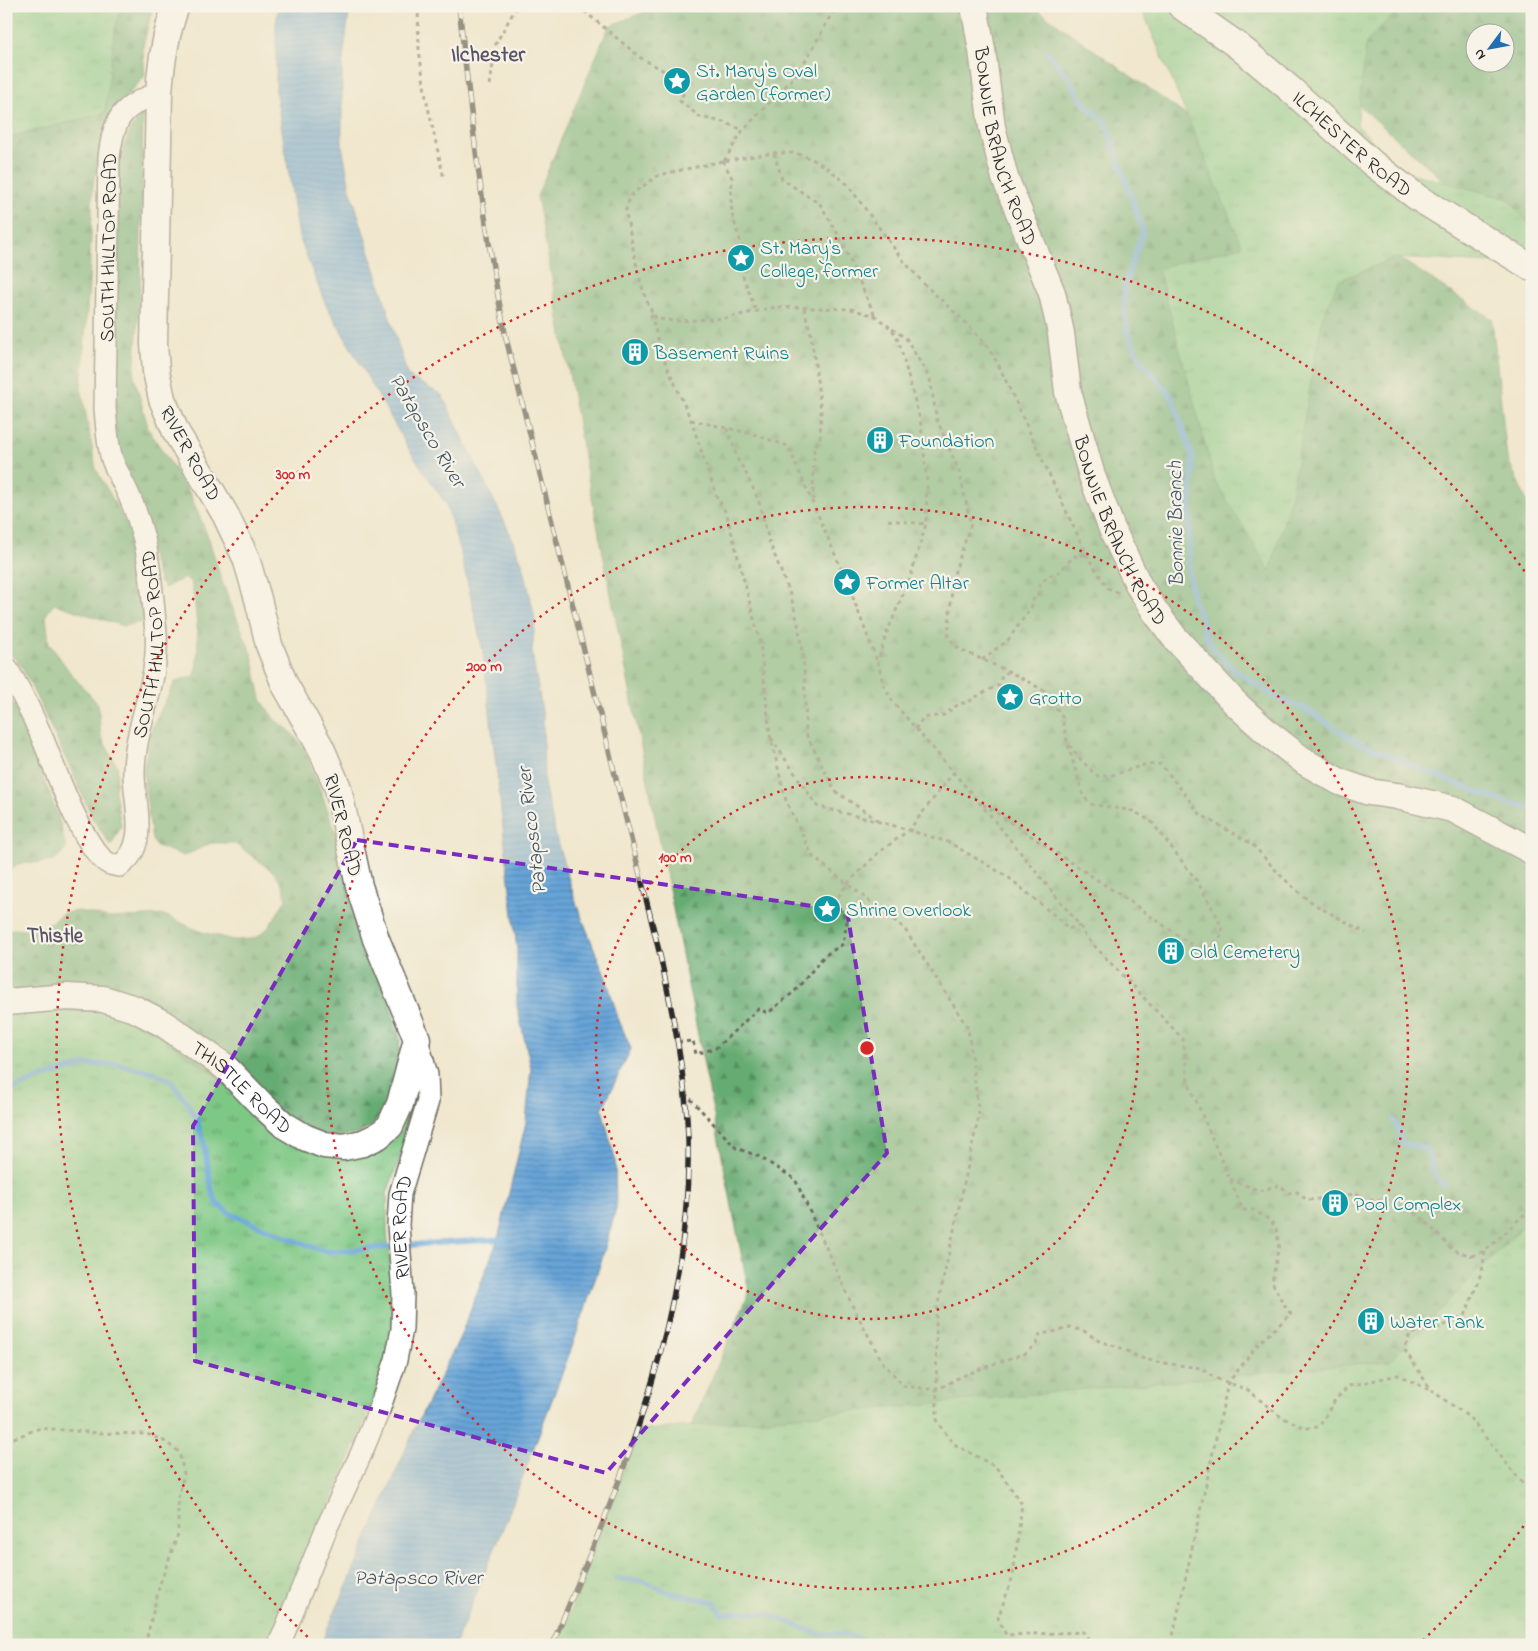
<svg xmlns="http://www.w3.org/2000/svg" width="1538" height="1651" viewBox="0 0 1538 1651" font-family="'Indie Flower',sans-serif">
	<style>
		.forest { fill: url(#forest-firs); stroke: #486c4e; fill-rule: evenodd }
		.park { fill: url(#park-tufts); stroke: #547a58 }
		.water { fill: url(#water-rules); stroke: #486882 }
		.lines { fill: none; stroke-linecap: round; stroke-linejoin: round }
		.stream { stroke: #66a4d8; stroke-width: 5.5 }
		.minor-casing { stroke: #706d64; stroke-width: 24 }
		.tertiary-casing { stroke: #706d64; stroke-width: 29 }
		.path { stroke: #706d64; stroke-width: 3; stroke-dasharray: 4 4; stroke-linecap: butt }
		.minor { stroke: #fff; stroke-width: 21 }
		.tertiary { stroke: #fff; stroke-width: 26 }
		.rail-casing { stroke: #2b2b2b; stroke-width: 5.5 }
		.rail { stroke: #f7f3e8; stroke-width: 4; stroke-dasharray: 11; stroke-linecap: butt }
		.marked { fill: none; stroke: #7b2cbf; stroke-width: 4; stroke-dasharray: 10 6; stroke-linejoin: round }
		.ring { fill: none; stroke: #d62828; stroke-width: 2.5; stroke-dasharray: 2.5 5 }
		.labels { text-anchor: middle; stroke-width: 4.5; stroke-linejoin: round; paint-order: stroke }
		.culture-label { font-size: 20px; fill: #0d838f; stroke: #f7f3e8; text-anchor: start }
		.street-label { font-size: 20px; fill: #2b2b2b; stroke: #f7f3e8 }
		.water-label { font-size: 21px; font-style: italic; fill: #405568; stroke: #f7f3e8 }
		.neighbourhood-label { font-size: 21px; font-weight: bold; fill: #595366; stroke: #f7f3e8 }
		.quarter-label { font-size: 22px; font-weight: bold; fill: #595366; stroke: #f7f3e8 }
		.centre { fill: #d62828; stroke: #f7f3e8; stroke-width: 2.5 }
		.ring-label { font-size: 15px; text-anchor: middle; font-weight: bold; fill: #d62828; stroke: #f7f3e8; stroke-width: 4.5; stroke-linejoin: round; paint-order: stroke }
	</style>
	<defs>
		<pattern id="forest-firs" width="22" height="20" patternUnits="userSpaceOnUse" patternTransform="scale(1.25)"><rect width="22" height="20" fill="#66ac72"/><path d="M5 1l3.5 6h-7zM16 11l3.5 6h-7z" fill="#548c5e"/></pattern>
		<pattern id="park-tufts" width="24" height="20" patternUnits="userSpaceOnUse" patternTransform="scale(1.25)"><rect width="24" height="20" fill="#7ec885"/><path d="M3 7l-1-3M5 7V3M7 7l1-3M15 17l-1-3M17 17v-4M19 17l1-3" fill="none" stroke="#67a36d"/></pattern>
		<pattern id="water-rules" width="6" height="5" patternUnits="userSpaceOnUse" patternTransform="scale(1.25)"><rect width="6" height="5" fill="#66a4d8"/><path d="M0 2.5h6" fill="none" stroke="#5486af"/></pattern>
	</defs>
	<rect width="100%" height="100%" fill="#f7f3e8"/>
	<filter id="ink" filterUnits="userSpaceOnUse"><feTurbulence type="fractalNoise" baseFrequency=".02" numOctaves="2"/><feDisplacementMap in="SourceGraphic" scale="10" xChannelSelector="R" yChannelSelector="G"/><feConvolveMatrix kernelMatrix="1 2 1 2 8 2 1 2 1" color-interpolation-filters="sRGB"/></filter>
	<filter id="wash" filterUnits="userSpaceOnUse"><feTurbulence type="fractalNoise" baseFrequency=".0096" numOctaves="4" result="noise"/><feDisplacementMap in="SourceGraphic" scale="20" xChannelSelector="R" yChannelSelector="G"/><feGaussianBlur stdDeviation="1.12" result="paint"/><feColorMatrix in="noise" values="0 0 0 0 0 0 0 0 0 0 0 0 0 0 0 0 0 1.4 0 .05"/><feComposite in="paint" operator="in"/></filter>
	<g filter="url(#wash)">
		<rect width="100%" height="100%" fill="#f0e7ce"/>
		<path class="forest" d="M6 6H153L143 46 145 76 113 111 99 144 93 186 89 285 81 387 96 469 133 536 151 620 123 626 54 604 46 615 49 643 72 675 98 704 101 736 118 768 115 791 121 826 111 846 92 818 75 778 22 667 6 649Z
			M659 6H1032L1238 152 1492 319 1507 457 1532 513V1645H596L749 1293 585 463 537 196 609 26Z
			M1248 6H1532V237L1490 222ZM1476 32H1506V62H1476Z
			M143 112 140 290 134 377 149 430 189 492 209 539 222 582 252 655 261 699 275 720 288 729 304 747 334 827 390 1003 400 1039 397 1074 386 1109 372 1126 358 1134 338 1137 313 1133 6 991V929L40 930 63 913 79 911 110 918 164 915 202 932 234 940 251 939 259 936 269 927 286 899 283 886 276 874 234 843H211L184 856 156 846 152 840 143 770 152 727 175 682 195 676C200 645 197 613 191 582L184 578 165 588 160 583 114 444 119 156 131 128Z
			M6 689 11 697 59 818 66 849 54 861 17 864 6 877Z"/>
		<path class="park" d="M6 6H122L115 28 105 113 6 138Z
			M1137 6H1401L1366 43 1357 125 1400 170 1508 199 1532 227V265L1394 258 1338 281 1322 319 1291 496 1270 571 1215 481 1158 268 1242 246 1144 14Z
			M98 1010 127 1019 157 1034 217 1076 277 1134 368 1154 388 1146 400 1133 417 1083 421 1101 387 1193V1233L394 1295 393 1329 387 1358 371 1407 271 1645H6V1013L22 1011Z
			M1532 1217V1645H558L637 1431 1390 1361Z"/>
		<path class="water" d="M278 6H350L342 67V145L350 188 408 376 442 395 509 531 524 568 535 619 532 653 543 717 544 783 557 841 576 903 607 981 618 1018 631 1049 602 1109 615 1159 616 1209 601 1262 572 1347 504 1526 455 1645H320L349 1581 414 1430 460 1337 498 1239 526 1122 531 1068 517 1006V950L483 652 462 559 446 504 410 451 325 303 299 237 276 93V25Z"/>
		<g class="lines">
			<path class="stream" d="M1048 53 1068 77 1081 100 1106 123 1143 231 1125 284 1124 307 1128 335 1141 361 1172 397 1193 459 1190 511 1189 569 1192 597 1203 622 1206 637 1216 652 1234 670 1281 700 1301 707 1320 718 1353 740 1462 786 1508 803 1532 808
				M6 1092 44 1077 85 1065 115 1064 153 1072 171 1081 184 1098 196 1118 203 1140 212 1192 218 1205 231 1214 291 1239 327 1252 437 1243 506 1239
				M1393 1120 1400 1132 1401 1143 1427 1149 1434 1175 1443 1185
				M615 1579 643 1581 671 1593 714 1602 722 1614 739 1612 768 1614 818 1634H841L879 1645"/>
		</g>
	</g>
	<g filter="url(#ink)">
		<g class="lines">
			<g class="minor-casing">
				<g id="minor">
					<path id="s1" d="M6 667C21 690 33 716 44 742 55 769 84 850 108 863 111 865 116 865 119 866 151 846 133 801 134 771 135 724 160 680 156 633 153 602 151 569 144 539 139 519 131 498 121 479 119 473 115 468 113 462 107 446 107 427 105 409L109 157C114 118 121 106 159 93"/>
					<path id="s2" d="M279 1645 327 1527 361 1454 379 1410 396 1360 402 1329 403 1294 398 1225 400 1194 428 1101 427 1075 417 1039"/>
				</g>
			</g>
			<g class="tertiary-casing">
				<g id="tertiary">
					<path id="s3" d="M974 6 982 50 992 127 1005 178 1052 293 1061 333 1068 392 1092 476 1112 529 1139 586 1156 613 1175 638 1236 704 1269 734 1305 762 1340 782 1369 792 1397 796 1453 809 1532 851"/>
					<path id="s4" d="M1181 6 1237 45 1289 88 1372 163 1418 198 1532 268"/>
					<path id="s5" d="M6 1002 67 997 103 999 135 1009 164 1024 224 1066 262 1105 284 1125 304 1137 324 1145 344 1147 363 1143 378 1136 390 1126 400 1104 417 1039 376 939 359 886 338 788 321 748 285 685 269 645 258 599 246 558 225 514 176 432 162 399 156 371 154 344 159 93C161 63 165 35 176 6"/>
				</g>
			</g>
			<path class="path" d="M418 6 419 50 426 98 444 179
				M578 6 641 58 668 73H675L683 78 684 92 680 101 700 117 723 122 743 130
				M490 85 496 43 517 6
				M774 153 782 179 820 204 839 236 875 316
				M723 161 732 178 731 204 733 218 748 265 743 276 756 311
				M724 161 743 130 795 76 806 60 836 6
				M804 308 811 334 821 411 820 437 814 449 813 500
				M651 314 662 355 691 420 716 495 727 515 760 642 770 735 786 801 813 857 904 928 968 1028 979 1115 936 1313 937 1422 954 1444 996 1467 1022 1504 1013 1576 998 1618 1006 1635 1084 1632 1092 1645
				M892 329 906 338 930 379 937 420 959 471 971 524 953 577 948 637 959 649 1010 672 1045 691 1062 717 1067 742 1082 761 1097 776H1109L1144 765 1161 764 1201 815 1252 844 1282 877 1303 896 1319 907 1366 933
				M691 420 753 434 788 446 847 582 877 661
				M727 428 738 460 748 477 759 502 769 541 791 597 798 623 804 665 806 734 835 791 880 822
				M888 520 926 524
				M1118 593 1108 588 1088 558 1000 368 988 347 966 323 925 285 902 259 847 184 829 169 812 159 796 153H774L723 161 659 175 633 193 626 206V214C633 243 639 297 657 319L678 321 726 318 776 307 851 309 875 316 892 329 899 342 921 424 927 483 926 524 911 575 886 635 878 662 883 684 893 702 990 815 1080 926 1086 937 1183 1039 1188 1082 1243 1210H1254L1271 1221 1276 1229 1279 1244 1272 1282 1283 1303 1291 1314 1259 1343 1228 1383 1171 1645
				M982 660 1008 640 1032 606 1031 602 1038 594 1040 585 1048 576 1057 574 1074 556 1078 557 1085 554
				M915 729 923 718 944 715 960 703H967L979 695 999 685 1001 678 1008 671
				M771 738 817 806 895 826 948 842 1008 877 1060 920 1068 929 1080 926
				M983 804 1129 901 1203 953 1219 939 1223 933 1218 918 1197 881 1151 821 1133 811 1090 804 1083 795 1068 745
				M678 1042 693 1041 696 1054 716 1048 758 1009 768 1013 796 990 824 956 843 944 847 921 835 902 847 884 878 853 909 830 954 772
				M685 1093 736 1148 758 1156 795 1179 852 1305 883 1363 904 1386 937 1390 960 1377 999 1362 1026 1353 1037 1343 1040 1334 1059 1331 1069 1327 1084 1331 1099 1341 1124 1349 1138 1357 1156 1362 1201 1368 1215 1378 1248 1390 1281 1417 1305 1428 1319 1427 1335 1400 1349 1386 1398 1375 1432 1391
				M1230 1179 1259 1191 1280 1185 1288 1193 1297 1192 1307 1200 1334 1198 1346 1195 1358 1194 1363 1200H1391L1422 1218 1451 1248 1459 1252 1473 1256
				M1485 1251 1482 1271 1465 1316 1434 1330 1421 1331 1410 1334 1404 1349 1432 1391 1469 1417 1524 1485 1532 1489
				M1472 1256C1494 1250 1512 1222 1532 1209
				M6 1441 40 1428 100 1433 147 1434 164 1441 179 1452 184 1474 178 1498V1534L160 1584 145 1645"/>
			<use href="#minor" class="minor"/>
			<use href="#tertiary" class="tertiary"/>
			<g class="rail-casing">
				<path id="rail" d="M459 6C471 118 484 228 506 338L660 955C673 1015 686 1076 688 1138 693 1316 620 1484 552 1645"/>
			</g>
			<use href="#rail" class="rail"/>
		</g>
	</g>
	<path d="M0 0H1538V1651H0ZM357 840 847 911 887 1153 606 1473 195 1361 193 1126Z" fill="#f0e7ce" fill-opacity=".55" fill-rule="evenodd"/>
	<path class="marked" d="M357 840 847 911 887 1153 606 1473 195 1361 193 1126Z"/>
	<g class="ring">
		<circle cx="867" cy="1048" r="271"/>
		<circle cx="867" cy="1048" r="541"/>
		<path d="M1528 1520A812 812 0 0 1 1421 1642M313 1642A812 812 0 1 1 1528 576"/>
	</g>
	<defs>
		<g id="sight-disc" transform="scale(1.4375)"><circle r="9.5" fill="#0f9aa8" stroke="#f7f3e8"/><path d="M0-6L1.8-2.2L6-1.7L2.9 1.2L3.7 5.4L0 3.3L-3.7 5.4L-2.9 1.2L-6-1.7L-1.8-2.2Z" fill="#fff"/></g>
		<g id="building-disc" transform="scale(1.4375)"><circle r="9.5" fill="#0f9aa8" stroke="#f7f3e8"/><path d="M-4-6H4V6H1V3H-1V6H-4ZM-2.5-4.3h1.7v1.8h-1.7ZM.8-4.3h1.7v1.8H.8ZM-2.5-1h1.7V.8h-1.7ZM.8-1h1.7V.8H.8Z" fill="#fff"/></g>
	</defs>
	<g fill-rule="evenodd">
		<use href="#sight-disc" x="677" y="81"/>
		<use href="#sight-disc" x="741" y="258"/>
		<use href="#building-disc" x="635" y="352"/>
		<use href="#building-disc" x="880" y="440"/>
		<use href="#sight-disc" x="847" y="582"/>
		<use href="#sight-disc" x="1010" y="697"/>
		<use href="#sight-disc" x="827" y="909"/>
		<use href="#building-disc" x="1171" y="951"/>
		<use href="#building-disc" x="1335" y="1203"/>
		<use href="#building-disc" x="1371" y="1321"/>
	</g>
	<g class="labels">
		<g class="culture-label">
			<text x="696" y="77">St. Mary's Oval<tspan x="696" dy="23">Garden (former)</tspan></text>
			<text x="760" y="254">St. Mary's<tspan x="760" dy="23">College, former</tspan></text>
			<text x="654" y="359">Basement Ruins</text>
			<text x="899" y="447">Foundation</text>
			<text x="866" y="589">Former Altar</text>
			<text x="1029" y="704">Grotto</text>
			<text x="846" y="916">Shrine Overlook</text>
			<text x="1190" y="958">Old Cemetery</text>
			<text x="1354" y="1210">Pool Complex</text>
			<text x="1390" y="1328">Water Tank</text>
		</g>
		<g class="street-label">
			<text dy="7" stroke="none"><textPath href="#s4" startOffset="220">ILCHESTER ROAD</textPath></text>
			<text dy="7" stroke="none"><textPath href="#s3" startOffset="144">BONNIE BRANCH ROAD</textPath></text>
			<text dy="7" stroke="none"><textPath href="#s1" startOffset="869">SOUTH HILLTOP ROAD</textPath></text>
			<text transform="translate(191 453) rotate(61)" y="7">RIVER ROAD</text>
			<text dy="7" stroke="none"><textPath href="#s3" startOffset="548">BONNIE BRANCH ROAD</textPath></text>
			<text dy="7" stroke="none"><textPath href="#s1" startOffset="464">SOUTH HILLTOP ROAD</textPath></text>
			<text transform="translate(344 825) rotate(76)" y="7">RIVER ROAD</text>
			<text dy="7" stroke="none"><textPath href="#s5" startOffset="264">THISTLE ROAD</textPath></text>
			<text dy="7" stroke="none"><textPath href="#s2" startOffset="442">RIVER ROAD</textPath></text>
		</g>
		<g class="water-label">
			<text transform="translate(428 430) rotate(59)" y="7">Patapsco River</text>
			<text transform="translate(1175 524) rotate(-91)" y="7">Bonnie Branch</text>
			<text transform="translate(531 831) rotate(-97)" y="7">Patapsco River</text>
			<text x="418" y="1584">Patapsco River</text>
		</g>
		<g class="neighbourhood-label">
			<text x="55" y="942">Thistle</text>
		</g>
		<g class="quarter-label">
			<text x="488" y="61">Ilchester</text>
		</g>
	</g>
	<circle cx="867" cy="1048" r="8" class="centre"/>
	<g class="ring-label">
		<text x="293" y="479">300 m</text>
		<text x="484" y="671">200 m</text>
		<text x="675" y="862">100 m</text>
	</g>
	<rect width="1538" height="1651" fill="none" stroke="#f7f3e8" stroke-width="25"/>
	<g transform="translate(1490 48) rotate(238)"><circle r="24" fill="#f7f3e8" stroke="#a5a39c"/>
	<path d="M0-4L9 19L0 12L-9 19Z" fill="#1f6fb2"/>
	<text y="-8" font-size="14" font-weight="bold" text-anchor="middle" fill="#2b2b2b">N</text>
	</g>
</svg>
